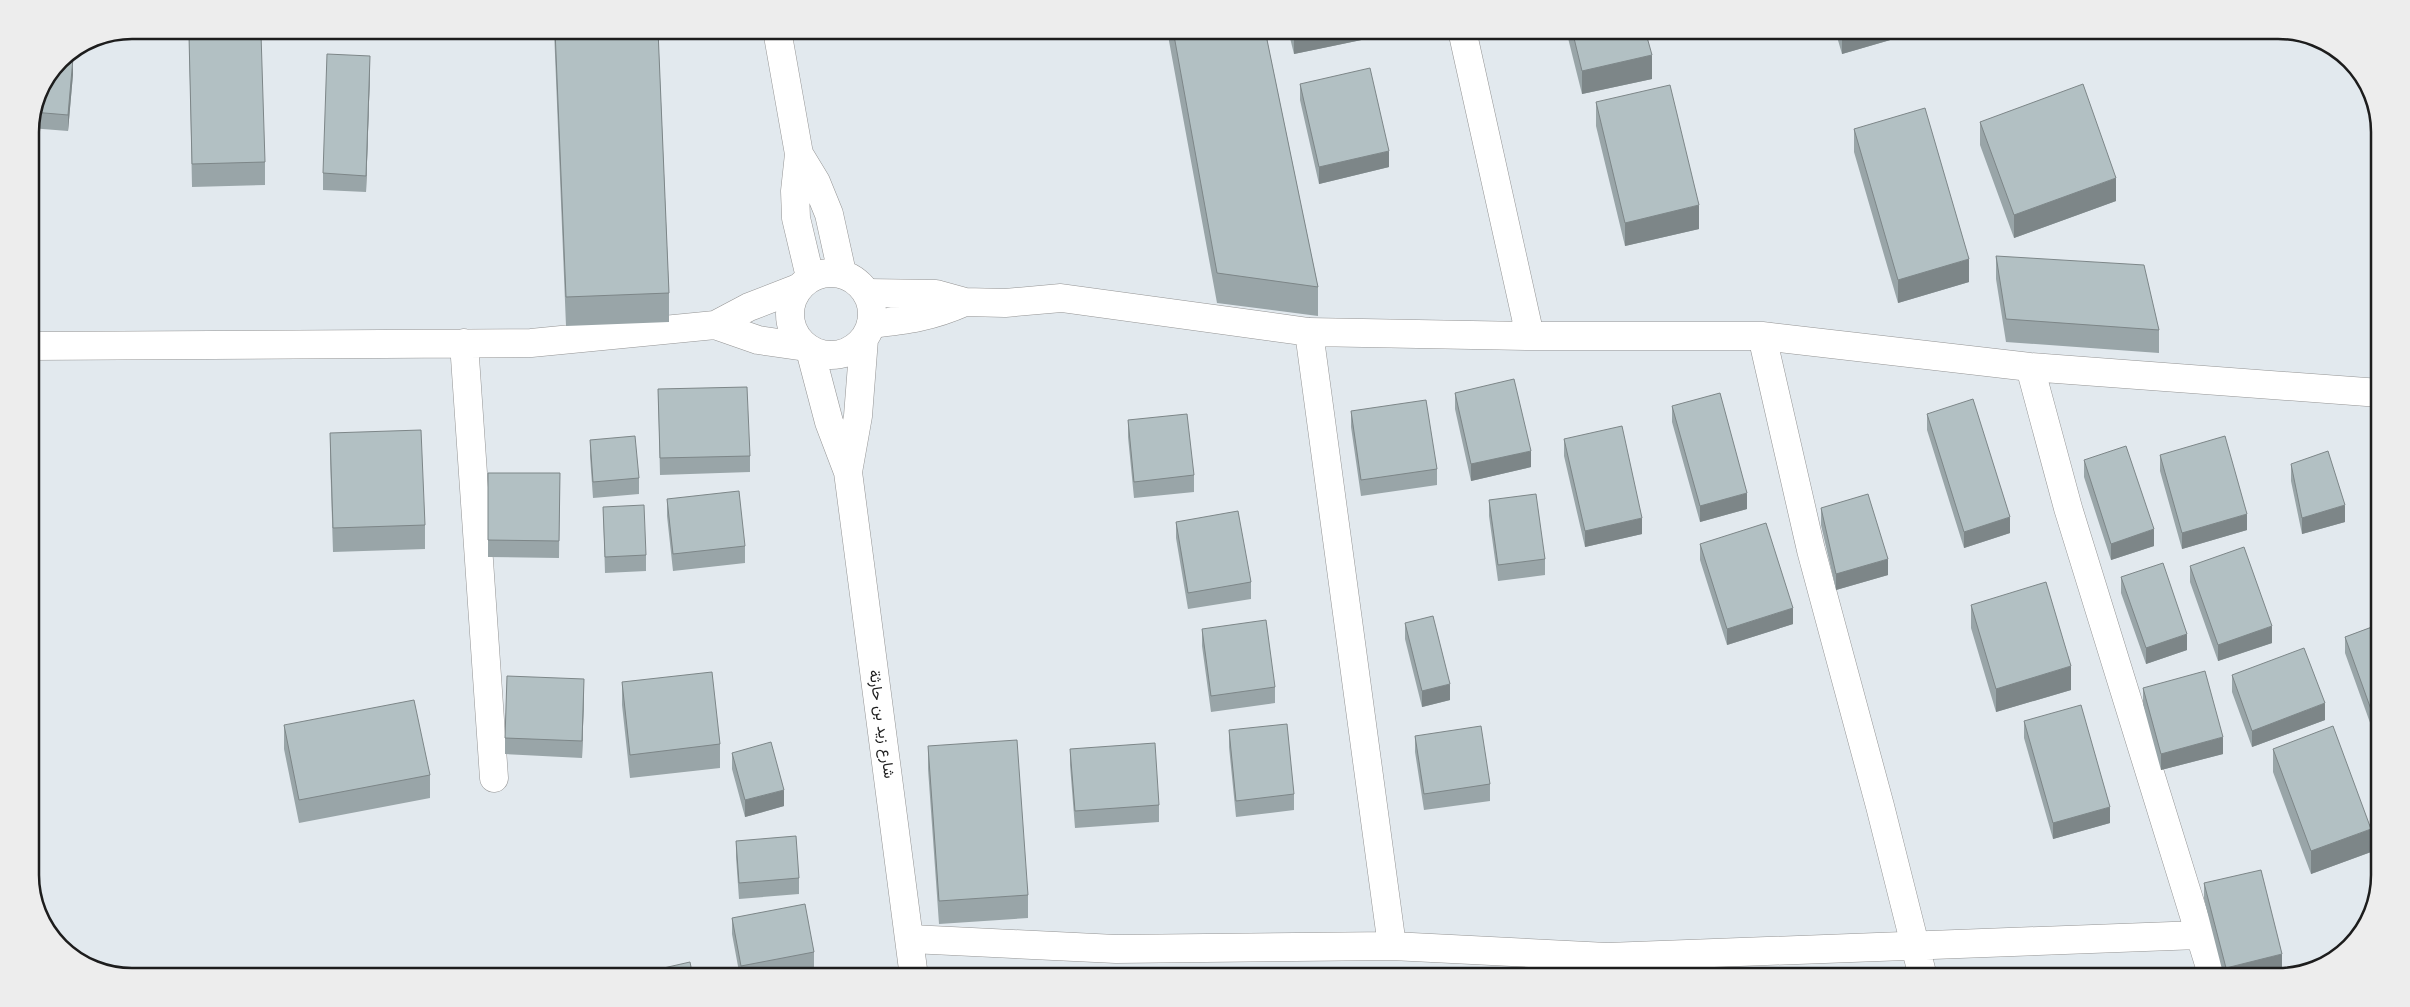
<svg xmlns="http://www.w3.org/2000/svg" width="2410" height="1007" viewBox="0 0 2410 1007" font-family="'Work Sans',Vazirmatn,sans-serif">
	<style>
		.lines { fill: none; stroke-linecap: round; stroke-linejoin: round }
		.minor-casing { stroke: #949494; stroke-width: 29 }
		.tertiary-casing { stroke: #949494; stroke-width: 29 }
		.minor { stroke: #fff; stroke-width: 28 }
		.tertiary { stroke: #fff; stroke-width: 28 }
		.wall { fill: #99a5a8 }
		.shaded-wall { fill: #7d8688 }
		.building { fill: #b2c0c3; stroke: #7d8688 }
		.labels { text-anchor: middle; stroke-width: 5; stroke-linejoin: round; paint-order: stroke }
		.street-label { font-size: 15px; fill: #1d1d1d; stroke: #fff }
		.rim { fill: none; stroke: #1d1d1d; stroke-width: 2.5 }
	</style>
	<rect width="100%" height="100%" fill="#e2e9ee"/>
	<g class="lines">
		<g class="minor-casing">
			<path id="minor" d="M1462 30 1530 336
				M867 293 936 294 965 302 1005 303 1061 298 1309 332 1530 336H1762L2030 367 2380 393
				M871 324C908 320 931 317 965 302
				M715 325 758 340 806 347
				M1309 332 1392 946
				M1762 336 1811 550 1880 806 1923 977
				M464 343 494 778
				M30 346 531 343 715 325 749 307 798 288
				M2030 367 2068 508 2213 977
				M911 939 1116 949 1392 946 1607 957 2199 935"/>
		</g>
		<g class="tertiary-casing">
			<path id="tertiary" d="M777 30 799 154 795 191 796 218 810 277
				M799 154 816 182 829 214 842 273
				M790 314a41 41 0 1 1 82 0a41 41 0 1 1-82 0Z
				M810 350 829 422 848 472 914 977
				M848 472 858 416 864 339"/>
		</g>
		<use href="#minor" class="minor"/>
		<use href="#tertiary" class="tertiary"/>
	</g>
	<path class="wall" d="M554 30H658L669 293V322L566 326Z
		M1167 30H1265L1318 287V316L1217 303Z
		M1288 30H1371V38L1294 54Z
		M1566 30H1645L1652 79 1582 94Z
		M1835 30H1904V36L1842 54Z
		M189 36 265 162V185L192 187Z
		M370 72 366 192 323 190V173Z
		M73 74 68 131 30 128 38 93Z
		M1300 84 1389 167 1319 184 1300 100Z
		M1596 102 1699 229 1625 246 1596 126Z
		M1980 122 2116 201 2014 238 1980 145Z
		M1854 129 1969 282 1898 303 1854 152Z
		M2380 251V279L2378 275V252Z
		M1996 256 2159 330V353L2006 342 1996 279Z
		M658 389 750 456V472L660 475Z
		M1455 393 1531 467 1471 481 1455 409Z
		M1672 406 1747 509 1700 522 1672 422Z
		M1351 411 1437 469V485L1361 496 1351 427Z
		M1927 414 2010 533 1964 548 1927 430Z
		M1128 420 1194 475V492L1134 498 1128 437Z
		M330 433 425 525V549L333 552 330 456Z
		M1564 439 1642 534 1585 547 1564 456Z
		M590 440 639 478V494L593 498 590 456Z
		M2160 455 2247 530 2182 549 2160 471Z
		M2084 460 2154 546 2111 560 2084 477Z
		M2291 464 2345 522 2302 534 2291 481Z
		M488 473H560L559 558 488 557Z
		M2378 473H2380V502L2378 497Z
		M667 499 745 546V563L673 571 667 516Z
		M1489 500 1545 559V575L1498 581 1489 516Z
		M603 507 646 555V571L605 573Z
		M1821 508 1888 575 1836 590 1821 525Z
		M1176 522 1251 582V599L1188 609 1176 538Z
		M1700 544 1793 624 1727 645 1700 560Z
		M2190 566 2272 643 2218 661 2190 582Z
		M2121 577 2187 650 2146 664 2121 593Z
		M1971 605 2071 690 1996 712 1971 628Z
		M1405 623 1450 700 1422 707 1405 639Z
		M2380 624 2373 731 2345 653V637Z
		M1202 629 1275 687V703L1211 712 1202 646Z
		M2232 675 2325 720 2252 747 2232 692Z
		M622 682 720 744V768L630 778 622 705Z
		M2143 688 2223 754 2161 770 2143 704Z
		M584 695 582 758 505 754V738Z
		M2024 721 2110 823 2053 839 2024 738Z
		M284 725 430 775V798L299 823 284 749Z
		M1229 730 1294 794V810L1236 817 1229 747Z
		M1415 736 1490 784V801L1424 810 1415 752Z
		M928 746 1028 895V918L939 924 928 769Z
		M1070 749 1159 805V822L1075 828 1070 765Z
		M2273 749 2371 852 2311 874 2273 772Z
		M732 753 784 806 745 817 732 769Z
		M736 841 799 878V894L739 899 736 857Z
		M2204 883 2282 970 2254 977H2224L2204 899Z
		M732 918 814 952V969L770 977H740L732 934Z"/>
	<path class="shaded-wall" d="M1297 30H1371V38L1294 54V31Z
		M1869 30H1904V36L1842 54V38Z
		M1652 55V79L1582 94V71Z
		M370 56V72L366 192V176Z
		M73 58V74L68 131V115Z
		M1389 151V167L1319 184V167Z
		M2116 178V201L2014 238V215Z
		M1699 205V229L1625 246V223Z
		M1969 259V282L1898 303V280Z
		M1531 451V467L1471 481V464Z
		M1747 493V509L1700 522V506Z
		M2345 505V522L2302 534V518Z
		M2247 514V530L2182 549V533Z
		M2010 517V533L1964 548V532Z
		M1642 518V534L1585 547V531Z
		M2154 529V546L2111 560V544Z
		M1888 559V575L1836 590V574Z
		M1793 608V624L1727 645V629Z
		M2272 626V643L2218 661V645Z
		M2187 634V650L2146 664V648Z
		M2071 666V690L1996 712V689Z
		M584 679V695L582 758V741Z
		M1450 684V700L1422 707V691Z
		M2325 703V720L2252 747V731Z
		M2380 712V729L2373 731V715Z
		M2223 737V754L2161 770V754Z
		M784 790V806L745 817V800Z
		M2110 807V823L2053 839V823Z
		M2371 829V852L2311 874V851Z
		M2282 954V970L2254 977H2226V968Z"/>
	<path class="building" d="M555 30H658L669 293 566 297Z
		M1173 30H1265L1318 287 1217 273Z
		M1572 30H1645L1652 55 1582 71Z
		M1839 30H1869L1842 38Z
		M261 34 265 162 192 164 189 36Z
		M327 54 370 56 366 176 323 173Z
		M64 57 73 58 68 115 33 112 38 93 60 60Z
		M1370 68 1389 151 1319 167 1300 84Z
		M2083 84 2116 178 2014 215 1980 122Z
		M1670 85 1699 205 1625 223 1596 102Z
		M1925 108 1969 259 1898 280 1854 129Z
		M1996 256 2144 265 2159 330 2006 319Z
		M1514 379 1531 451 1471 464 1455 393Z
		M747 387 750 456 660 458 658 389Z
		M1720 393 1747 493 1700 506 1672 406Z
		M1973 399 2010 517 1964 532 1927 414Z
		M1426 400 1437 469 1361 480 1351 411Z
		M1187 414 1194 475 1134 482 1128 420Z
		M1622 426 1642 518 1585 531 1564 439Z
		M421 430 425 525 333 528 330 433Z
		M635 436 639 478 593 482 590 440Z
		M2225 436 2247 514 2182 533 2160 455Z
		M2126 446 2154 529 2111 544 2084 460Z
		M2328 451 2345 505 2302 518 2291 464Z
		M488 473H560L559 541 488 540Z
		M739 491 745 546 673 554 667 499Z
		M1536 494 1545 559 1498 565 1489 500Z
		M1868 494 1888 559 1836 574 1821 508Z
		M644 505 646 555 605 557 603 507Z
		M1238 511 1251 582 1188 593 1176 522Z
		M1766 523 1793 608 1727 629 1700 544Z
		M2244 547 2272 626 2218 645 2190 566Z
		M2163 563 2187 634 2146 648 2121 577Z
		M2046 582 2071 666 1996 689 1971 605Z
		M1433 616 1450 684 1422 691 1405 623Z
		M1266 620 1275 687 1211 696 1202 629Z
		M2380 624V712L2373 715 2345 637Z
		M2304 648 2325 703 2252 731 2232 675Z
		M2205 671 2223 737 2161 754 2143 688Z
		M712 672 720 744 630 755 622 682Z
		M507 676 584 679 582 741 505 738Z
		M414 700 430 775 299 800 284 725Z
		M2081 705 2110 807 2053 823 2024 721Z
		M1287 724 1294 794 1236 801 1229 730Z
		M1481 726 1490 784 1424 794 1415 736Z
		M2333 726 2371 829 2311 851 2273 749Z
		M1017 740 1028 895 939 901 928 746Z
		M771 742 784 790 745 800 732 753Z
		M1155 743 1159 805 1075 811 1070 749Z
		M796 836 799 878 739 883 736 841Z
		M2261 870 2282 954 2226 968 2204 883Z
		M805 904 814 952 741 966 732 918Z
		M690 962 693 977H647L646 972Z"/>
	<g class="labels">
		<g class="street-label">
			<text transform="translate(882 724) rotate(82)" y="5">شارع زيد بن حارثة</text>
		</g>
	</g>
	<path d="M0 0H2410V1007H0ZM132 39H2278A93 93 0 0 1 2371 132V875A93 93 0 0 1 2278 968H132A93 93 0 0 1 39 875V132A93 93 0 0 1 132 39Z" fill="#ededed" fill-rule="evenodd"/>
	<path class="rim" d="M132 39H2278A93 93 0 0 1 2371 132V875A93 93 0 0 1 2278 968H132A93 93 0 0 1 39 875V132A93 93 0 0 1 132 39Z"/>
</svg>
